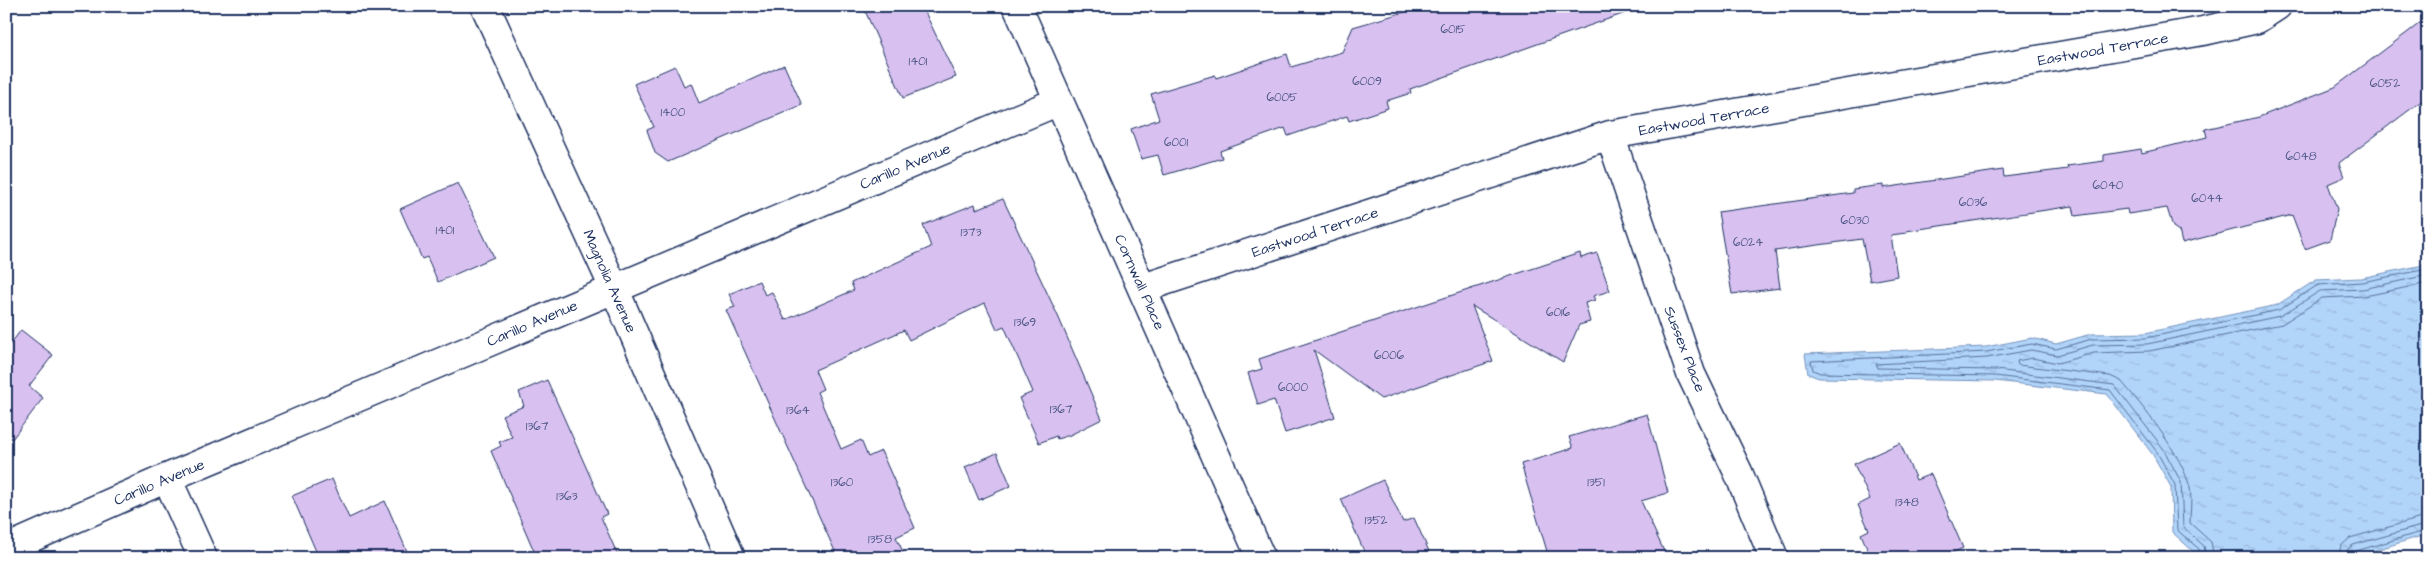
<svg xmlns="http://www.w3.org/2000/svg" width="2434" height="564" viewBox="0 0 2434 564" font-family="'Architects Daughter',sans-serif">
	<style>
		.water { fill: url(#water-ripples); stroke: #7592bb }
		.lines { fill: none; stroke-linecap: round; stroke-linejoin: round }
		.shore { stroke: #57719c; stroke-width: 1 }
		.building { fill: #d8c1f1; stroke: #1b2f5e }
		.minor-casing { stroke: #1b2f5e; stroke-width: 31 }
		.minor { stroke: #fff; stroke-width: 28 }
		.labels { text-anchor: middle; stroke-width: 4; stroke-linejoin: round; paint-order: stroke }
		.number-label { font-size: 12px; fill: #4a5483 }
		.street-label { font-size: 15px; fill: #1b2f5e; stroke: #fff }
	</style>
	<defs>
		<pattern id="water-ripples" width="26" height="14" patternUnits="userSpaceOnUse" patternTransform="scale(1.25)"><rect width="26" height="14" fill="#b1d4f9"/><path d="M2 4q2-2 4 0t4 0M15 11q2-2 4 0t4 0" fill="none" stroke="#98b6d8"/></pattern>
	</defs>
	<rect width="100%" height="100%" fill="#fff"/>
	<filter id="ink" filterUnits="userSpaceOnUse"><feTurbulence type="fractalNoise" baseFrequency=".02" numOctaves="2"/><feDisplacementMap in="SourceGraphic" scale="10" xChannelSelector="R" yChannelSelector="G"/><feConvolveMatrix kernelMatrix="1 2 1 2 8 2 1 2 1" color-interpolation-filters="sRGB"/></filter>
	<g filter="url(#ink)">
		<path class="water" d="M2428 264V534L2350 558H2195V553L2172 532 2171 487 2153 455 2107 394 1995 381 1819 378 1808 374 1805 354 1986 347 2032 338 2056 344 2091 334 2145 333 2277 305 2316 280 2361 278Z"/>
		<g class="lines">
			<path class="shore" d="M2200 558 2199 549 2177 530 2175 485 2157 452 2110 390 1995 376 1820 373 1813 370 1811 361 1986 352 2032 344 2056 349 2092 339 2146 338 2279 310 2318 285 2362 282 2428 269
				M2206 558 2204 546 2183 527 2181 482 2163 448 2114 385 1996 370 1878 368 1876 364 1987 358 2031 350 2057 355 2093 345 2147 344 2280 316 2320 291 2363 289 2428 275
				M2214 558 2211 542 2190 523C2190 510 2193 493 2188 481 2176 447 2144 408 2121 381L2110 376 2018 365 2017 361 2032 358 2058 363 2094 353 2149 351 2282 324 2322 298 2365 296 2428 283
				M2338 558 2341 546 2350 538 2428 516
				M2346 558 2347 550 2353 545 2428 524
				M2352 558 2356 551 2428 530"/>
		</g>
		<path class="building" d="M863 6H922L956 77 903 98Z
			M1425 6H1630L1631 11 1410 89 1411 93 1386 101 1388 108 1349 121 1347 116 1288 136 1285 128 1220 151 1222 158 1164 175 1158 155 1141 159 1131 129 1159 119 1151 94 1215 75 1216 78 1287 54 1291 67 1342 52 1353 27Z
			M2428 17V96L2339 163 2344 177 2328 184 2337 209 2330 240 2305 249 2292 215 2182 243 2179 231 2173 227 2167 208 2128 214 2127 209 2075 216 2073 206 1906 231V233L1891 235 1897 276 1870 281 1862 239 1775 251 1780 288 1732 294 1718 212 1853 193V189L1883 185V188L2003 170 2004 177 2068 169 2067 166 2104 161V155L2141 149 2142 153 2207 137 2205 129 2259 117 2335 87Z
			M784 65 802 105 668 162 655 153 647 130 654 127 634 84 675 66 684 86 691 83 699 103Z
			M458 183 494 257 438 282 427 257 422 259 400 209Z
			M1003 199 1058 316 1102 419 1070 435 1057 439 1056 436 1039 443 1019 398 1033 392 1004 326 997 329 985 303 909 340 904 330 815 370 823 389 817 392 841 449 861 440 868 457 881 451 915 528 896 537 906 558H838L726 310 735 307 729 294 759 281 765 295 772 292 785 320 854 290 851 283 931 247 923 225 975 204 976 209Z
			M1580 253 1581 258 1597 253 1610 291 1593 296 1595 300 1585 303 1590 322 1579 325 1563 362 1472 306 1493 361 1381 399 1314 350 1335 417 1285 433 1274 400 1258 405 1248 373 1262 369 1259 359Z
			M21 330 53 355 29 386 43 398 6 447V350Z
			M547 380 607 514 601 517 619 558H537L491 451 501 446 499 442 512 437 502 415 524 406 519 392Z
			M1647 414 1668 493 1641 501 1667 558H1549L1521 464 1573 448 1569 437Z
			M1900 443 1916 480 1931 474 1963 548 1941 558H1871L1861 534 1869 530 1858 505 1870 499 1854 464Z
			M997 453 1011 486 979 500 965 467Z
			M332 479 349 518 385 501 410 558H319L292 496Z
			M1383 480 1403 522 1414 518 1432 558H1367L1341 499Z"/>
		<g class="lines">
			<g class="minor-casing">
				<path id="minor" d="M485 6 614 288 731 558
					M1017 6 1261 558
					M1610 135 1691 374 1738 472 1774 558
					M1143 288 1610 135 2203 31 2257 19 2277 6
					M167 478 203 558
					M6 549 167 478 1059 101"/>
			</g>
			<use href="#minor" class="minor"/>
		</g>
	</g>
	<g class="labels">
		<g class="number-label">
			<text x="1453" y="33">6015</text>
			<text x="918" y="65">1401</text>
			<text x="1367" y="85">6009</text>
			<text x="2385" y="87">6052</text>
			<text x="1282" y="101">6005</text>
			<text x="673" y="116">1400</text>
			<text x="1176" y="146">6001</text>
			<text x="2301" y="160">6048</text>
			<text x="2108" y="189">6040</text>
			<text x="2207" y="202">6044</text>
			<text x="1973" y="206">6036</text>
			<text x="1855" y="224">6030</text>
			<text x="445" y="234">1401</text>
			<text x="971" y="236">1373</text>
			<text x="1748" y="246">6024</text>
			<text x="1558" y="316">6016</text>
			<text x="1025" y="326">1369</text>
			<text x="1389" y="359">6006</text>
			<text x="1293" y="391">6000</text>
			<text x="1061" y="413">1367</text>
			<text x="798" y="414">1364</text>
			<text x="537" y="430">1367</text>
			<text x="842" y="486">1360</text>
			<text x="1596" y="486">1351</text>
			<text x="567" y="500">1363</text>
			<text x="1907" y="506">1348</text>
			<text x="1376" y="524">1352</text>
			<text x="880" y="543">1358</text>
		</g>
		<g class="street-label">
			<text transform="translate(2103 49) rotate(-10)" y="5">Eastwood Terrace</text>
			<text transform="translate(1704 119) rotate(-10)" y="5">Eastwood Terrace</text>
			<text transform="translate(905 166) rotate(-23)" y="5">Carillo Avenue</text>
			<text transform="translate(1315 232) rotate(-18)" y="5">Eastwood Terrace</text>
			<text transform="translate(610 281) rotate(66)" y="5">Magnolia Avenue</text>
			<text transform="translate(1140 282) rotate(66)" y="5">Cornwall Place</text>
			<text transform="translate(532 323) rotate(-23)" y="5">Carillo Avenue</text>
			<text transform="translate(1685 349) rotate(69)" y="5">Sussex Place</text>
			<text transform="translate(159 482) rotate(-23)" y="5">Carillo Avenue</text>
		</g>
	</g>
	<rect width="2434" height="564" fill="none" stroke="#fff" stroke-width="25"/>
	<rect x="12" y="12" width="2409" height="539" fill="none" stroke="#1b2f5e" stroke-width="2" filter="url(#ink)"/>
</svg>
